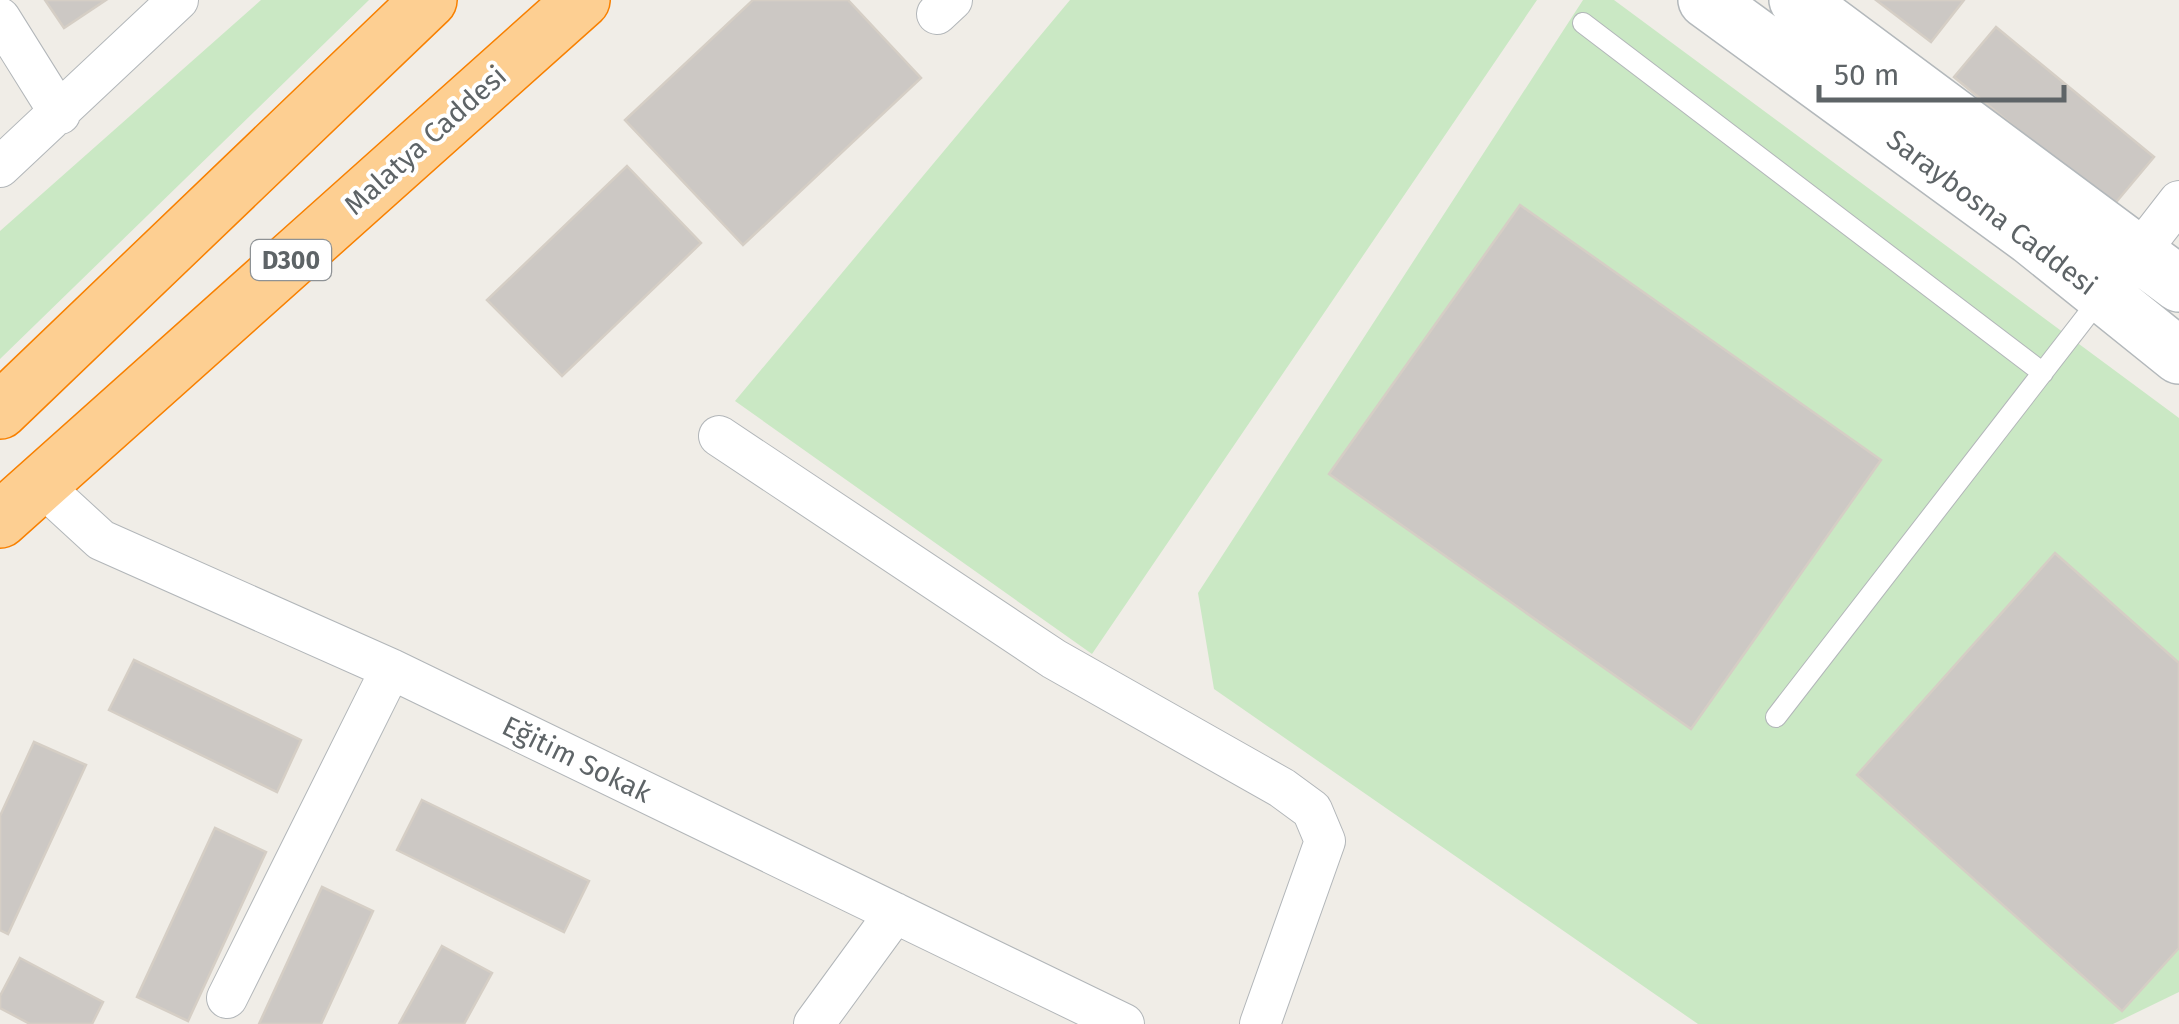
<svg xmlns="http://www.w3.org/2000/svg" width="2179" height="1024" viewBox="0 0 2179 1024" font-family="'Fira Sans',sans-serif">
	<style>
		.green { fill: #cae8c4 }
		.building { fill: #ccc8c4; stroke: #d5cec5; stroke-width: 2.5 }
		.lines { fill: none; stroke-linecap: round; stroke-linejoin: round }
		.lane-casing { stroke: #b2b6b9; stroke-width: 22 }
		.street-casing { stroke: #b2b6b9; stroke-width: 42 }
		.secondary-casing { stroke: #b3b8bb; stroke-width: 58 }
		.highway-casing { stroke: #f88000; stroke-width: 58 }
		.lane { stroke: #fff; stroke-width: 20 }
		.street { stroke: #fff; stroke-width: 40 }
		.secondary { stroke: #fff; stroke-width: 55 }
		.highway { stroke: #fdcf92; stroke-width: 55 }
		.labels { text-anchor: middle; stroke-width: 8; stroke-linejoin: round; paint-order: stroke }
		.shield { fill: #fff; stroke: #8e9295; stroke-width: 2.5 }
		.shield-label { font-size: 25px; font-weight: bold; fill: #5e6467 }
		.street-label { font-size: 28px; fill: #5e6467; stroke: #fff }
	</style>
	<rect width="100%" height="100%" fill="#f0ede7"/>
	<path class="green" d="M261 0H369L0 359V231Z
		M1070 0H1537L1092 654 735 401Z
		M1583 0H1614L2179 418V992L2113 1024H1698L1214 689 1198 593Z"/>
	<path class="building" d="M45 0H106L64 28Z
		M753 0H848L921 78 743 245 625 120Z
		M1876 0H1964L1931 42Z
		M1996 27 2154 157 2112 207 1954 77Z
		M627 166 701 243 562 376 487 300Z
		M1520 205 1881 460 1691 729 1329 474Z
		M2055 553 2179 663V948L2122 1011 1857 775Z
		M134 660 301 740 277 792 109 710Z
		M34 742 86 765 8 934 0 930V816Z
		M422 800 589 881 564 932 397 850Z
		M215 828 266 852 188 1021 137 997Z
		M322 887 373 911 321 1024H259Z
		M442 946 492 973 464 1024H399Z
		M20 958 103 1002 92 1024H30L0 1008V996Z"/>
	<g class="lines">
		<g class="lane-casing">
			<path id="lane" d="M1583 23 2043 373
				M1776 717 2102 296"/>
		</g>
		<g class="street-casing">
			<path id="street" d="M937 14 952 0
				M0 18 60 114
				M0 167 178 0
				M2137 255 2179 201
				M719 436 1054 659 1282 788 1312 810 1325 841 1260 1024
				M40 484 101 540 391 669 1124 1024
				M227 998 391 669
				M814 1024 895 913"/>
		</g>
		<g class="secondary-casing">
			<path id="secondary" d="M1706 0 2031 237 2179 356
				M1797 0 2179 284"/>
		</g>
		<g class="highway-casing">
			<path id="highway" d="M0 411 429 0
				M0 520 582 0"/>
		</g>
		<use href="#lane" class="lane"/>
		<use href="#street" class="street"/>
		<use href="#secondary" class="secondary"/>
		<use href="#highway" class="highway"/>
	</g>
	<g class="labels">
		<rect class="shield" x="251" y="240" width="80" height="40" rx="8"/>
		<g class="shield-label">
			<text x="291" y="269">D300</text>
		</g>
		<g class="street-label">
			<text transform="translate(425 140) rotate(-42)" y="10">Malatya Caddesi</text>
			<text transform="translate(1992 212) rotate(37)" y="10">Saraybosna Caddesi</text>
			<text transform="translate(577 759) rotate(26)" y="10">Eğitim Sokak</text>
		</g>
	</g>
	<path d="M1819 85v15h245v-15" fill="none" stroke="#5e6467" stroke-width="5"/>
	<text x="1834" y="85" font-size="30" fill="#5e6467" stroke="#ffffff" stroke-width="8" paint-order="stroke">50 m</text>
</svg>
